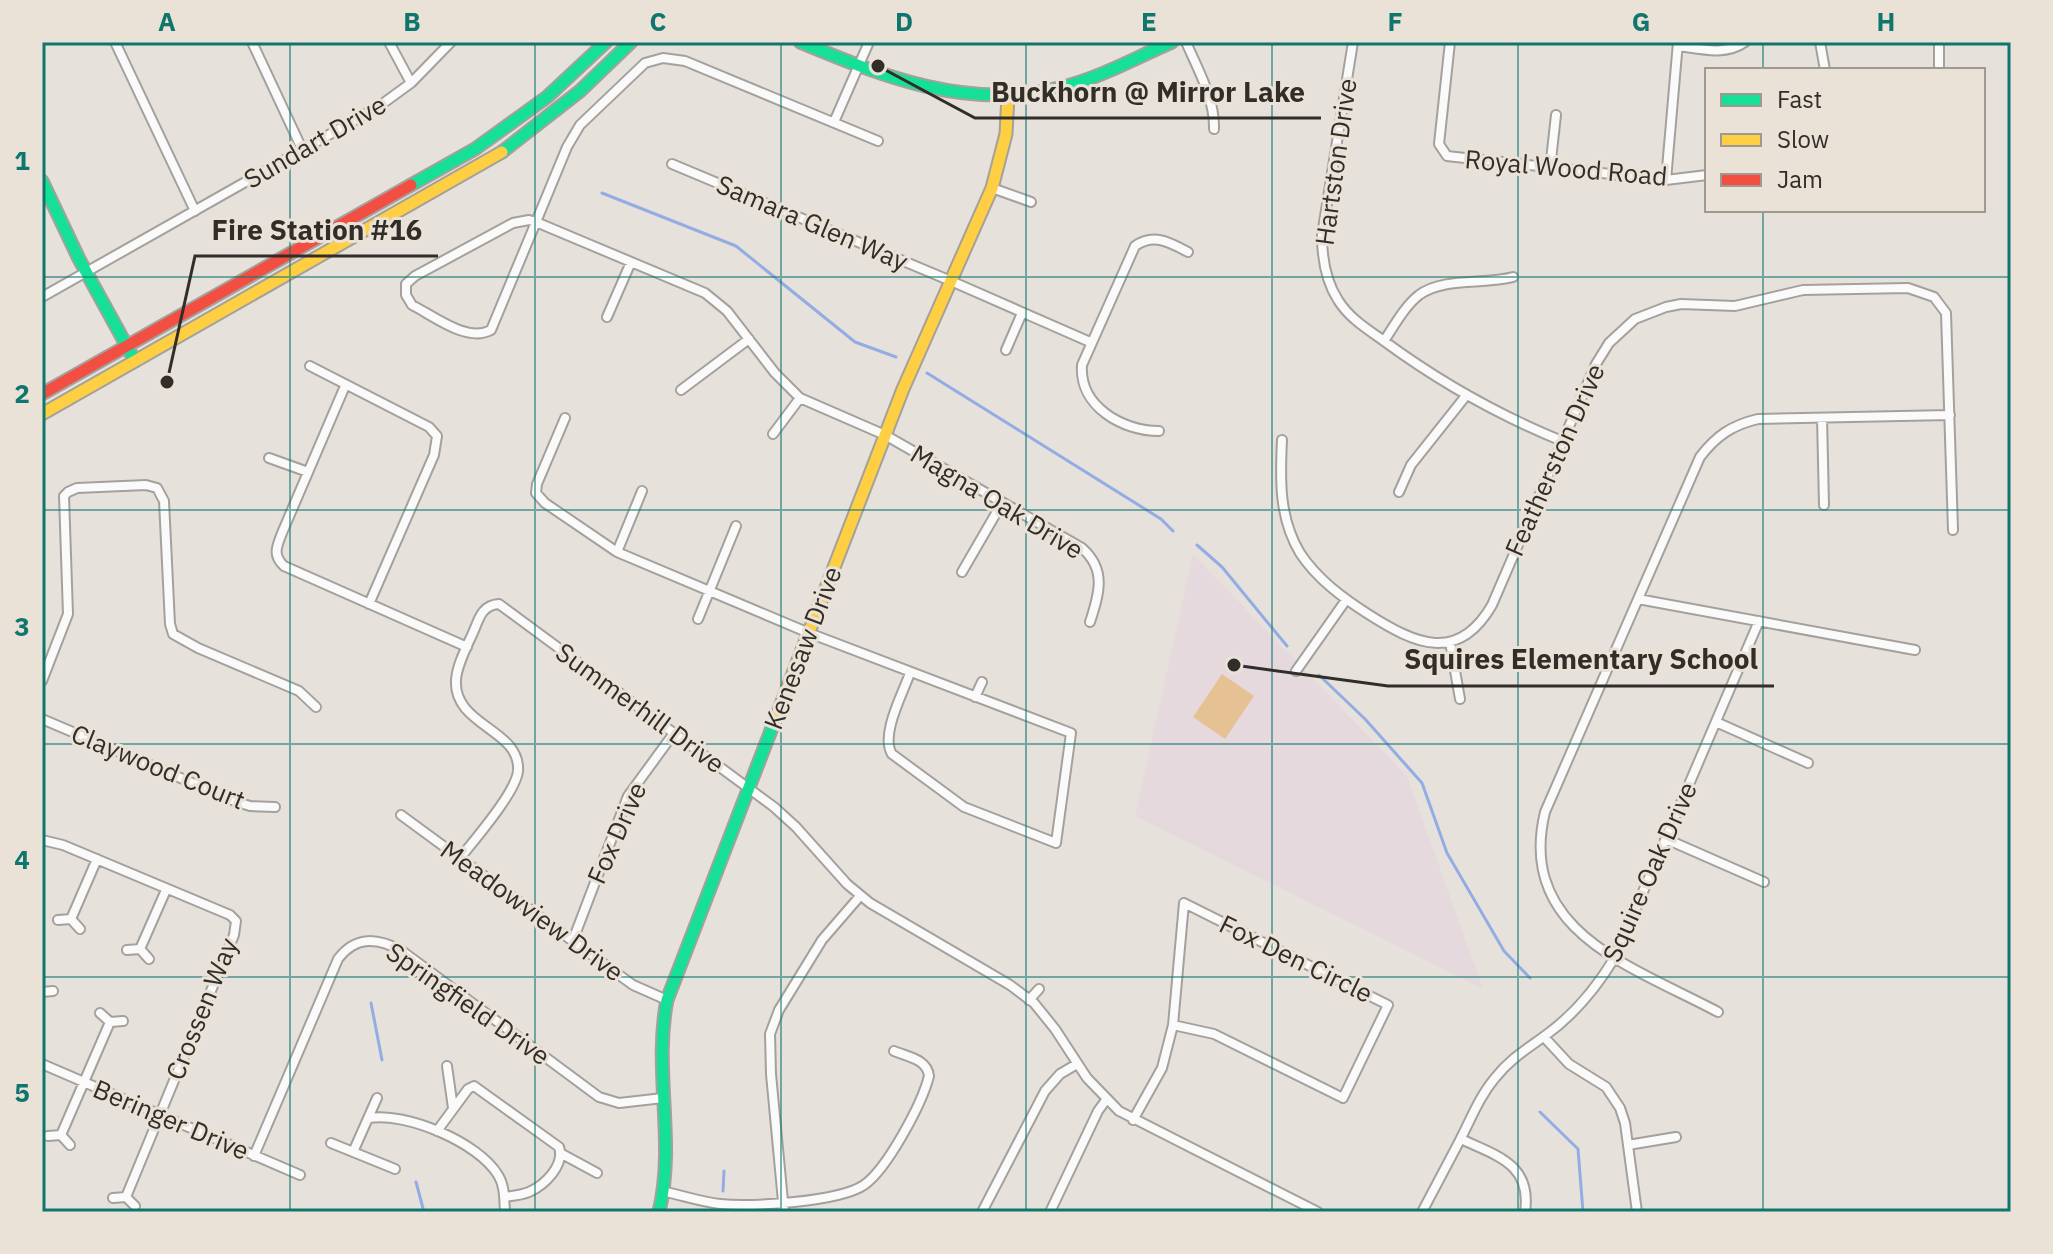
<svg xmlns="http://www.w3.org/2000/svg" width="2053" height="1254" viewBox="0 0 2053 1254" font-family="'IBM Plex Sans',sans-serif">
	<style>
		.education { fill: #e6d9de }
		.green { fill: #e5c194 }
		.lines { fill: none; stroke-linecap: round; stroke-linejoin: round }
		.stream { stroke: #93ade4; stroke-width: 3 }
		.street-casing { stroke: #a4a19c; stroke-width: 12 }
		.fast-casing { stroke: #a4a19c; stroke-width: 15 }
		.slow-casing { stroke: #a4a19c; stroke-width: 15 }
		.jam-casing { stroke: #a4a19c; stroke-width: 15 }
		.street { stroke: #fbfafa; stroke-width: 8 }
		.fast { stroke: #16e098; stroke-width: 11 }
		.slow { stroke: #ffcf43; stroke-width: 11 }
		.jam { stroke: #f24e42; stroke-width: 11 }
		.grid { fill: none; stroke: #0f766e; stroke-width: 2; stroke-opacity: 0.55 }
		.labels { text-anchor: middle; stroke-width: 6; stroke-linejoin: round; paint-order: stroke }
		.street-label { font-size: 26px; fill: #312d29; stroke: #eae1d7 }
		.leader { fill: none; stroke: #312d29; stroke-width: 3 }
		.callout-dot { fill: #312d29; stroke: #eae1d7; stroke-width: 3 }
		.callout-label { font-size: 28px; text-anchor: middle; font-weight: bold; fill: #312d29; stroke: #eae1d7; stroke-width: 6; stroke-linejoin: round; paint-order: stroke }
		.neatline { fill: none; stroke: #0f766e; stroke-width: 3 }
		.grid-label { font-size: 26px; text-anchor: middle; font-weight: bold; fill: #0f766e }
	</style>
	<rect width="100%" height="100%" fill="#e6e1db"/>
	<path class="education" d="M1193 554 1407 776 1483 989 1135 816Z"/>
	<path class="green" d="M1222 674 1254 696 1225 739 1193 717Z"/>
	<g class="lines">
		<path class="stream" d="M602 193 736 246 855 342 896 357
			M927 373 1161 519 1173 531
			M1197 545 1222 567 1287 646
			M1319 675 1365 719 1422 783 1447 853 1504 951 1530 978
			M371 1003 382 1060
			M1540 1112 1578 1149 1583 1212
			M416 1182 424 1212
			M723 1191 724 1171"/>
		<g class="street-casing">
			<path id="street" d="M115 42 195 211
				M252 42 302 149
				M389 42 411 83
				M1186 42C1198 70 1215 99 1214 129
				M1353 42 1322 235C1322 258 1325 280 1338 300 1349 318 1367 329 1384 341 1441 383 1496 414 1562 441
				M1450 42 1439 144 1447 156 1666 180 1707 175
				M1820 42 1825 70
				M1939 42V70
				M1678 46C1701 49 1725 56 1745 42
				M834 122 869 42
				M878 141 685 61 663 58 645 63 580 125 567 147 536 222 705 293 727 311 775 373 800 398 885 435 1082 548C1107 570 1099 594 1090 622
				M672 164 951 281 1090 342
				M1550 169 1556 115
				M1666 180 1678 42
				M992 188 1031 202
				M529 220 536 222 491 330C467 343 434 316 412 305L406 295V284L415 276 513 223Z
				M42 297 378 107 411 83 451 42
				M607 317 631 262
				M1384 341C1394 326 1404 307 1419 295 1443 277 1484 285 1513 277
				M1006 350 1022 313
				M310 366 429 427 437 436 434 455 369 604
				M345 386 282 533C277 546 272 555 284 566L467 647
				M681 390 749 339
				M565 418 537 484 536 493 545 503 617 552 809 633 1071 733 1056 843 964 807 892 754C880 735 903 693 910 673
				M1822 418 1824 505
				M1159 431C1122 431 1079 406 1082 365L1135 246C1154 233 1169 242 1188 252
				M773 434 800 398
				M1282 440C1280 480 1279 518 1300 553 1317 579 1343 598 1368 614 1415 644 1458 664 1492 605L1596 364 1609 343 1635 319 1666 307 1681 304 1735 306 1803 290 1908 288 1934 297 1946 313 1953 530
				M269 458 308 472
				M1399 492 1411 465 1465 397
				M617 552 642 491
				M962 572 1002 503
				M1638 599 1915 650
				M698 619 736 526
				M1450 642 1460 699
				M1296 671 1346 600
				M42 681 68 614 64 496 68 492 77 488 146 485 157 488 164 501 170 624 173 634 198 648 299 691 316 707
				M975 697 982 682
				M42 719 237 802 250 806 275 807
				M1716 722 1808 763
				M401 815 615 972 633 985 667 1000
				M1666 839 1764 882
				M42 840 63 845 230 915 236 921 234 935 126 1197
				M461 857C475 839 516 792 518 771 521 729 453 726 456 680 457 663 469 643 475 628 480 615 484 605 499 604L774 807 796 827 847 884 870 903 1010 985 1034 1003 1055 1029 1087 1078 1119 1111 1318 1212
				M1184 903 1388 1005 1343 1098 1214 1034 1173 1025Z
				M71 919 97 859
				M58 920 71 919 80 929
				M573 940 628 796 674 733
				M140 949 166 890
				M127 950 140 949 149 959
				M42 992 53 991
				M1029 1000 1039 989
				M1718 1012C1634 967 1516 932 1545 812L1700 457C1716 436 1732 425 1758 419L1950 415
				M100 1013 110 1022 123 1021
				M1544 1037 1569 1064 1606 1087 1620 1108 1625 1123 1637 1212
				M42 1064 300 1175
				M447 1066 453 1108
				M369 1118C406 1112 478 1142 498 1175 505 1186 504 1199 505 1212
				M1133 1120 1162 1068 1173 1025
				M437 1131 468 1089 474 1086 559 1147C565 1165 545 1185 529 1192 522 1195 512 1196 504 1197
				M61 1135 110 1022
				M48 1136 61 1135 70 1145
				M1461 1139C1497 1156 1532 1164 1525 1212
				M331 1143 395 1169
				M1628 1145 1676 1137
				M353 1152 377 1098
				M562 1154 597 1173
				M254 1156 338 959C356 935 378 938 402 951L599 1097 619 1103 663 1098
				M666 1192C684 1196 702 1202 720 1204 751 1207 839 1202 864 1185 887 1169 922 1104 929 1076 927 1059 908 1057 894 1051
				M113 1198 126 1197 135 1206
				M784 1212 771 1074 770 1034 779 1010 822 940 860 896
				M982 1212 1045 1091 1060 1074 1077 1064
				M1050 1212 1098 1111 1106 1100
				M1422 1212C1434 1189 1447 1165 1459 1142 1471 1119 1479 1097 1495 1078 1511 1058 1527 1049 1546 1035 1575 1014 1597 987 1615 957L1759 621"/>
		</g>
		<g class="fast-casing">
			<path id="fast" d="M800 42C884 77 967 110 1059 88 1098 79 1135 58 1172 42
				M502 152 580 91 631 42
				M42 181 79 259 135 361
				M411 185 475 149 547 97 606 42
				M659 1212C676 1141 653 1071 667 1000L775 720"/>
		</g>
		<g class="slow-casing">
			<path id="slow" d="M42 414 502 152
				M775 720 903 389 992 188 1006 134 1008 95"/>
		</g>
		<g class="jam-casing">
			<path id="jam" d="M42 394 411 185"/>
		</g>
		<use href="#street" class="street"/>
		<use href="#fast" class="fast"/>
		<use href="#slow" class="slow"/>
		<use href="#jam" class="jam"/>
	</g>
	<path class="grid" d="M290 42V1212M535 42V1212M781 42V1212M1026 42V1212M1272 42V1212M1518 42V1212M1763 42V70M1763 210V1212M42 277H2011M42 510H2011M42 744H2011M42 977H2011"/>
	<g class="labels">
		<g class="street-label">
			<text transform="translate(315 142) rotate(-30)" y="9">Sundart Drive</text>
			<text transform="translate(1336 162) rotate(-82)" y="9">Hartston Drive</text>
			<text transform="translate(1566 168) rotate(5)" y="9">Royal Wood Road</text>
			<text transform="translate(812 223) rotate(23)" y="9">Samara Glen Way</text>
			<text transform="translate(1555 460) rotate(-66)" y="9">Featherston Drive</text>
			<text transform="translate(997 502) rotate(31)" y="9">Magna Oak Drive</text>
			<text transform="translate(803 648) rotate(-69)" y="9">Kenesaw Drive</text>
			<text transform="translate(640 708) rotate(36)" y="9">Summerhill Drive</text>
			<text transform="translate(158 767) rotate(22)" y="9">Claywood Court</text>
			<text transform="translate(617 833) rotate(-66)" y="9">Fox Drive</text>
			<text transform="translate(1650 872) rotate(-66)" y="9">Squire Oak Drive</text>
			<text transform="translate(532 911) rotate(36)" y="9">Meadowview Drive</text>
			<text transform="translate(1296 959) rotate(26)" y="9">Fox Den Circle</text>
			<text transform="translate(468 1004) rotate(35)" y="9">Springfield Drive</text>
			<text transform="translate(202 1009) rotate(-68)" y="9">Crossen Way</text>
			<text transform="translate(171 1120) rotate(23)" y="9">Beringer Drive</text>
		</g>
	</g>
	<path class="leader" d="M878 66L975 118H1321M167 382L195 256H438M1234 665L1388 686H1774"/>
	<g class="callout-dot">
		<circle cx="878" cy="66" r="8"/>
		<circle cx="167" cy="382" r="8"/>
		<circle cx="1234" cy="665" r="8"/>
	</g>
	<g class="callout-label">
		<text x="1148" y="102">Buckhorn @ Mirror Lake</text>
		<text x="317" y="240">Fire Station #16</text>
		<text x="1581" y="669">Squires Elementary School</text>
	</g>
	<rect width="2053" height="1254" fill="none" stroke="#eae1d7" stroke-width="88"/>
	<rect x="1705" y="68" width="280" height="144" fill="#eae1d7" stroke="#a09991" stroke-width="2"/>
	<rect x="1721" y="94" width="40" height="12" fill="#16e098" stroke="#a09991" stroke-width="2"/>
	<text x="1777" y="108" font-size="24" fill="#312d29">Fast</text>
	<rect x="1721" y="134" width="40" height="12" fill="#ffcf43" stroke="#a09991" stroke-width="2"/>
	<text x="1777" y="148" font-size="24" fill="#312d29">Slow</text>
	<rect x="1721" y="174" width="40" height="12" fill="#f24e42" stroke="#a09991" stroke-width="2"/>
	<text x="1777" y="188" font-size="24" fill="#312d29">Jam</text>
	<rect x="44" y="44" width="1965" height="1166" class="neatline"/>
	<g class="grid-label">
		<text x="167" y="31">A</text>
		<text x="412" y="31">B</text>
		<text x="658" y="31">C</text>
		<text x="904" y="31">D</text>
		<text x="1149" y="31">E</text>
		<text x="1395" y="31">F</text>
		<text x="1641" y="31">G</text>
		<text x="1886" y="31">H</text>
		<text x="22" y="170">1</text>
		<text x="22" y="403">2</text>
		<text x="22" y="636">3</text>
		<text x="22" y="869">4</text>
		<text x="22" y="1102">5</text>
	</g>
</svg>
